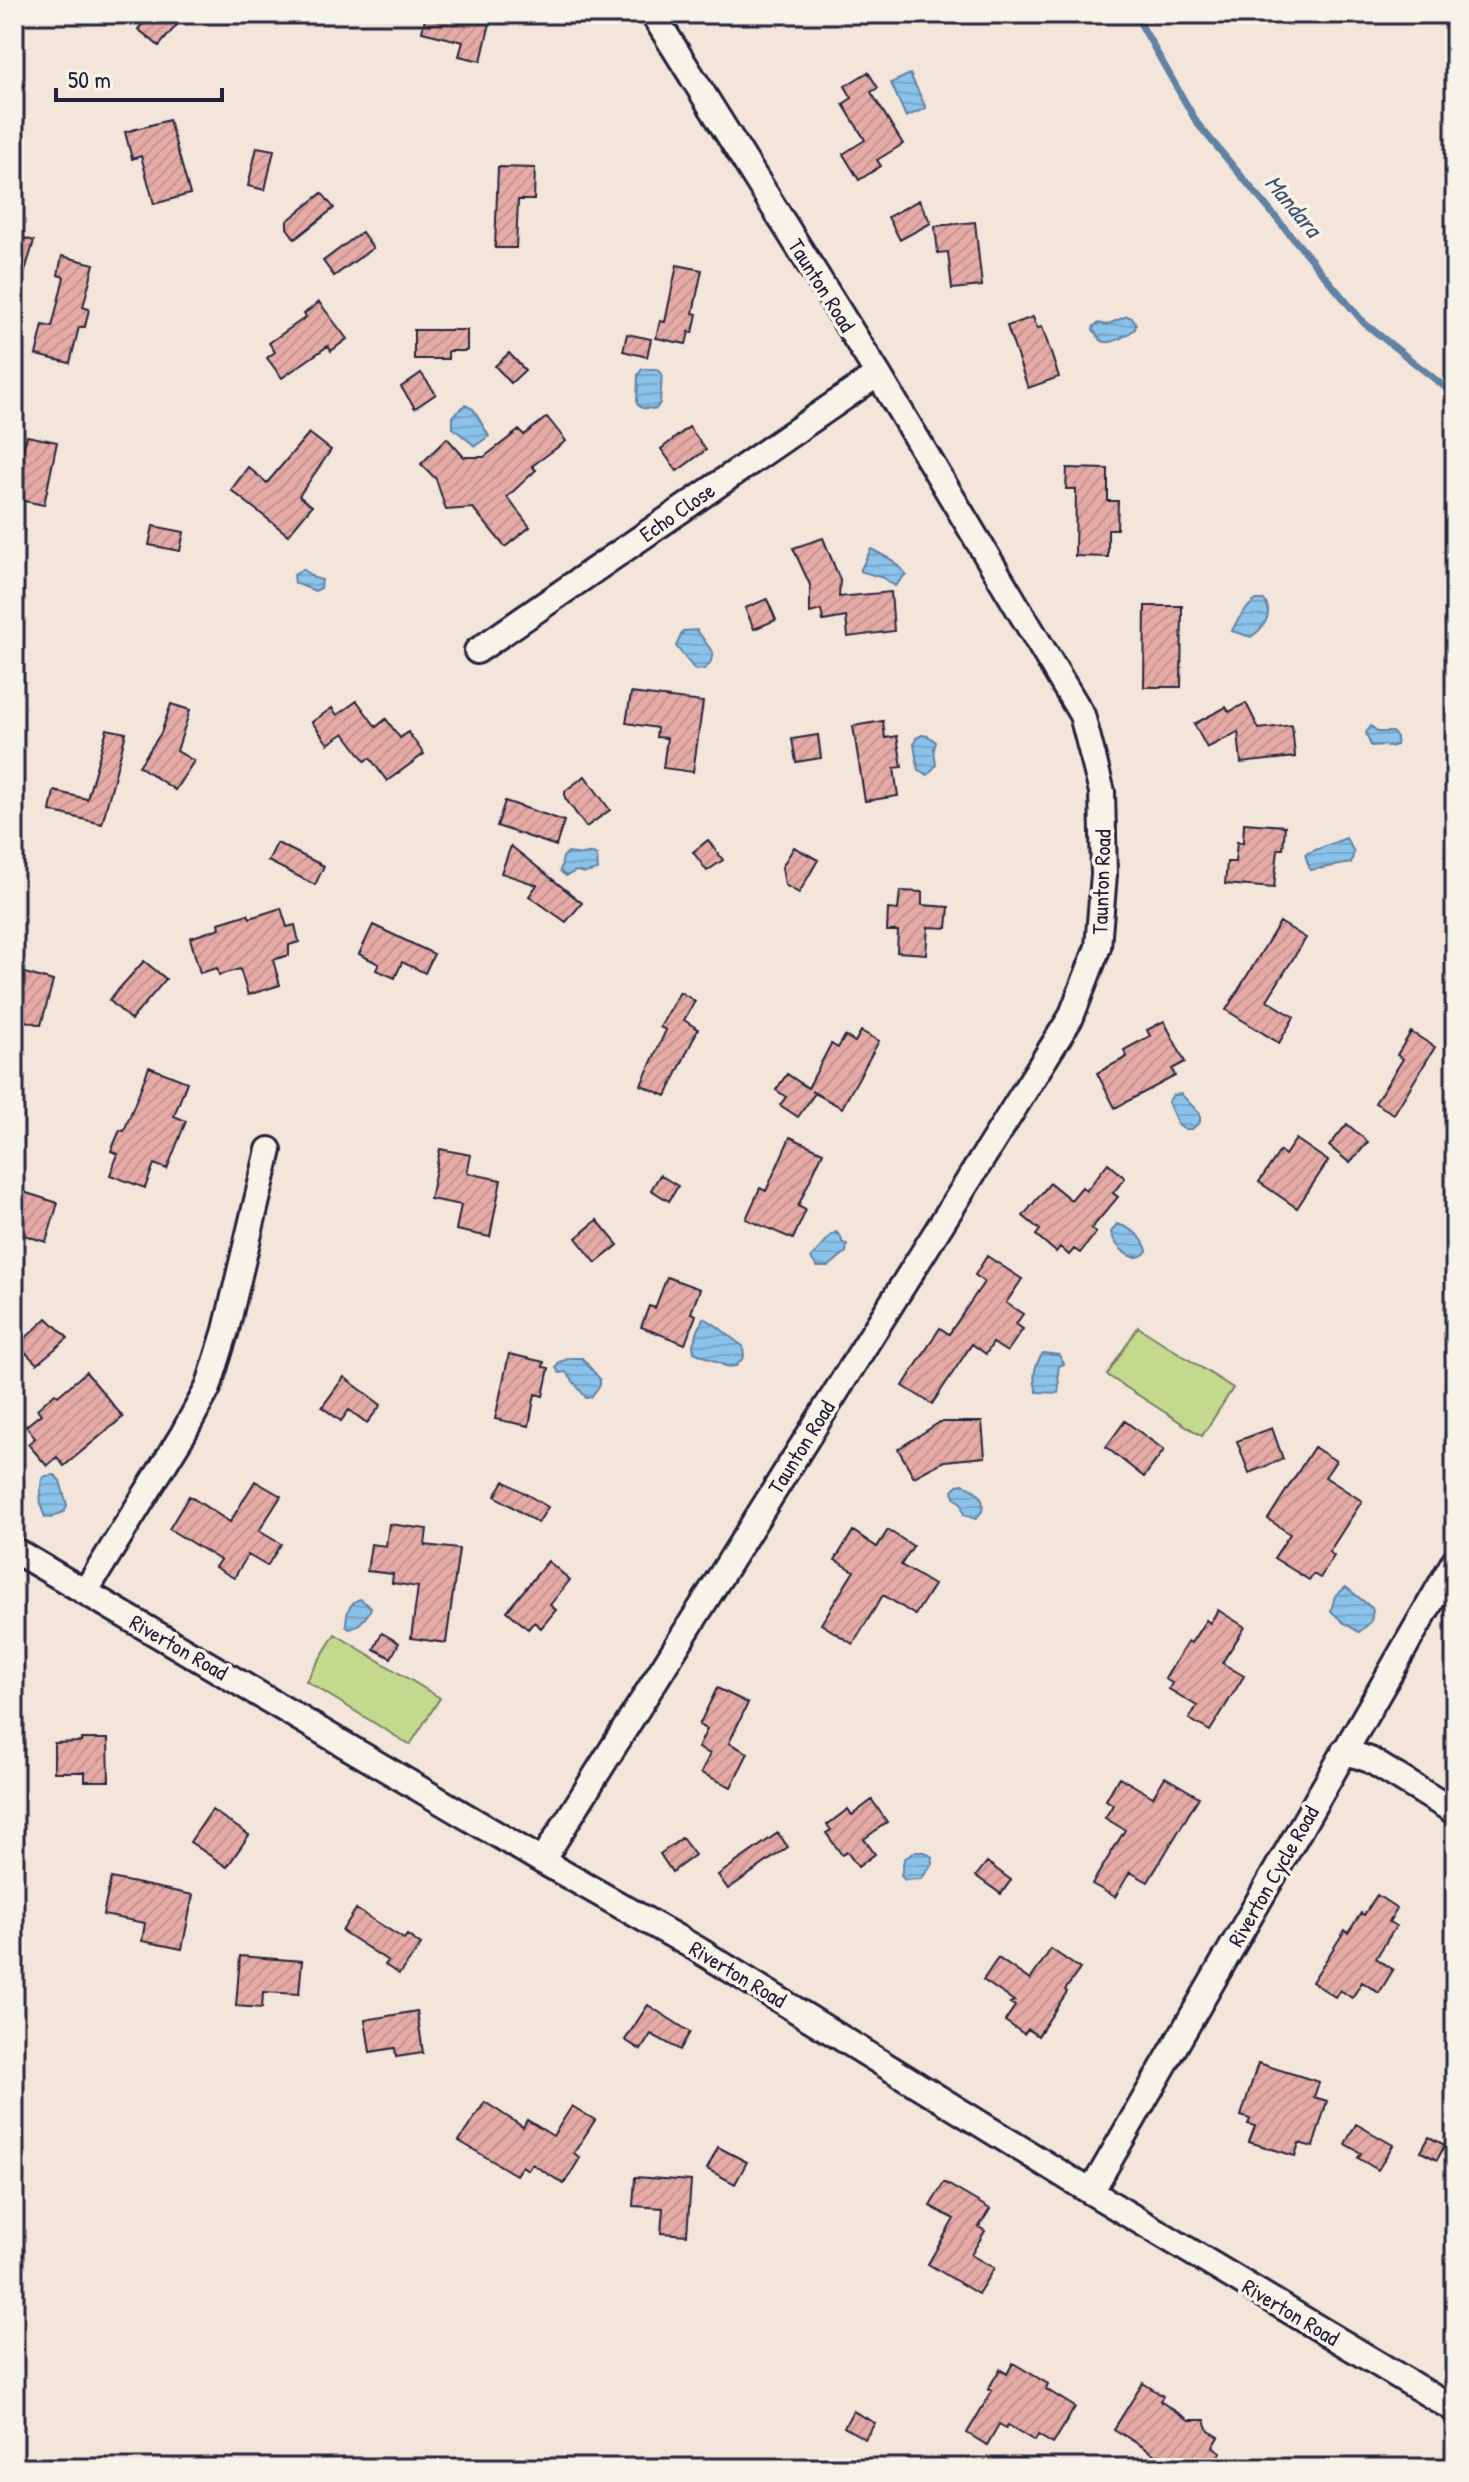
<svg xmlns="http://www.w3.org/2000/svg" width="1469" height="2482" viewBox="0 0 1469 2482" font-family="'Patrick Hand',sans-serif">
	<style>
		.pitch { fill: #c4d98e; stroke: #737e64; stroke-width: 2 }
		.water { fill: url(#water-rules); stroke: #6182a3; stroke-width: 2 }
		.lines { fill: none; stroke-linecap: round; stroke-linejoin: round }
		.stream { stroke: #6182a3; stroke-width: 7 }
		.building { fill: url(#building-hatch); stroke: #22223b; stroke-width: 2 }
		.minor-casing { stroke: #22223b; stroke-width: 30 }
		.minor { stroke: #f7f3e8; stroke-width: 24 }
		.labels { text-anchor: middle; stroke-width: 7; stroke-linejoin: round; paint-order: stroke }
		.street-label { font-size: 22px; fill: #22223b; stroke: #f7f3e8 }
		.water-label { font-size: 24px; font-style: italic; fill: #42526f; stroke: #f7f3e8 }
	</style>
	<defs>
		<pattern id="water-rules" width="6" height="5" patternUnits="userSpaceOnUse" patternTransform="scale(2)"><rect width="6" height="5" fill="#8bc2e9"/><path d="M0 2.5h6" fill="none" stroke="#78a6c9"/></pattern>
		<pattern id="building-hatch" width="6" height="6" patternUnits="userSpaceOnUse" patternTransform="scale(2)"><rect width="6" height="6" fill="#e6aba6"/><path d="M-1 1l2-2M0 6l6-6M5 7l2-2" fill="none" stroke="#c59390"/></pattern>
	</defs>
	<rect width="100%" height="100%" fill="#f4e5db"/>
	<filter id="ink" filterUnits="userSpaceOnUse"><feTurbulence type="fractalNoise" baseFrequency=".0125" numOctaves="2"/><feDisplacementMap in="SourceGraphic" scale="16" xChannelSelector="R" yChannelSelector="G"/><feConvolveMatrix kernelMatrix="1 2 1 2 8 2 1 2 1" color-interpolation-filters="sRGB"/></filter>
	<g filter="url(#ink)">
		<path class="pitch" d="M1138 1327 1233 1388 1202 1436 1107 1375Z
			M335 1634 440 1698 410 1745 306 1681Z"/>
		<path class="water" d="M910 74 926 108 906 117 891 83Z
			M1127 316 1132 318 1136 324 1135 329C1129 334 1110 346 1102 341 1098 338 1097 333 1093 330L1094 326 1099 323 1106 325Z
			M642 369H656L662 374 660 403 656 409 642 408 637 404 638 375Z
			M465 405 473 409 489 436 475 446 453 428V416Z
			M871 549 892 560 906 574 895 586 883 578 860 571Z
			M303 569 314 578 322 580 321 588 315 591 295 583 294 575Z
			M1256 600H1264C1274 614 1264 628 1251 637L1232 631C1236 621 1247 606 1256 600Z
			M697 630 713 653 710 664 704 669 695 670 676 646 683 631Z
			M1371 726 1378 732H1392L1397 737 1396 745 1391 747 1384 745 1371 746 1366 733Z
			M922 735 928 736 936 742 934 749 936 765 928 775 918 770 914 744 916 738Z
			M1346 838 1354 852 1351 863 1310 870 1305 854Z
			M567 853 584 855 592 853 597 856 598 870 585 873 576 871 566 876 560 871 563 857Z
			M1181 1094 1200 1114V1122L1192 1129H1184L1178 1125 1168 1102 1173 1095Z
			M1117 1224C1131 1228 1144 1237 1147 1251 1134 1268 1114 1246 1111 1232Z
			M836 1232 841 1237 842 1242 847 1245 846 1252 828 1267H817L811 1258 831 1235Z
			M703 1318C714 1321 731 1339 743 1346L744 1357 736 1366 728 1367 694 1352 693 1344Z
			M1043 1353 1059 1355 1064 1364 1059 1366C1056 1376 1061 1383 1058 1393L1037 1392C1032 1378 1034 1365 1043 1353Z
			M571 1358H582L600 1379V1385L591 1397 586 1398 566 1372 560 1373 556 1368 559 1362Z
			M55 1475 60 1481 67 1505 65 1511 51 1518 45 1517C39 1505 40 1493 42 1479L46 1476Z
			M963 1484C974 1489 986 1496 982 1511L976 1519 964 1515 961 1503 954 1497 953 1490 957 1485Z
			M1346 1587 1373 1609 1371 1622 1359 1632 1344 1623 1331 1611 1335 1596Z
			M360 1599 371 1607C369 1616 357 1628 349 1629L346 1626C346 1615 348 1603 360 1599Z
			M915 1852H925L932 1857V1865L921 1879 905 1880 901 1876 904 1859Z"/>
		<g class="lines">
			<path class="stream" d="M1135 14 1197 123 1364 323 1455 395"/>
		</g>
		<path class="building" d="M151 14H186L159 46 138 29Z
			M426 14H469L491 19 481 61 459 56 463 42 422 32Z
			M868 72 878 88 871 92 903 144 877 160 881 166 859 180 843 154 865 140 843 104 852 98 845 86Z
			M169 120 190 194 154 204 141 156 132 159 125 132Z
			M257 147 274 150 265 190 248 186Z
			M498 167 535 168 534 200H518L516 248H495Z
			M322 193 334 208 295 239 287 228V221Z
			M919 200 931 223 900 240 888 217Z
			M975 222 982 286 952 289 948 252 938 253 935 226Z
			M362 232 373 248 334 276 323 261Z
			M14 235 34 241 19 291H14Z
			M62 256 94 264 83 307 89 309 85 327H79L70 363 36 355 43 325 52 327 64 277 58 275Z
			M677 265 702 270 693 313 697 314 693 333 689 332 686 344 656 338 660 321 665 322Z
			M319 302 347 339 331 351 328 346 282 378 267 358 275 352 269 343 306 317 304 314Z
			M1033 317 1037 328 1042 327 1059 377 1028 388 1007 326Z
			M414 330H467V351H448V359H414Z
			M627 334 651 339 647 357 623 351Z
			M509 353 525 370 511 383 495 366Z
			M421 373 436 394 415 408 401 387Z
			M547 417 566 441 532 466 536 470 507 497 530 527 505 547 473 508 446 510 436 479 421 464 447 438 464 457H484L519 430 524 435Z
			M689 427 706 450 677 471 661 449Z
			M309 433 331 450 299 496 312 506 288 535 231 490 248 467 267 483Z
			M27 436 57 442 44 505 14 499V478Z
			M1067 468 1108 469V501H1118L1117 529H1108V557L1075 556 1076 489H1066Z
			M153 526 184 532 180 551 149 545Z
			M823 538 840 580 839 597 891 592 894 631 848 637 846 617 823 621 821 610 810 613V585L793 548Z
			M767 599 776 620 754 629 745 608Z
			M1145 606H1182L1181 687H1144Z
			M631 693 703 702 693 772 663 768 667 738 656 737 657 728 626 723Z
			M357 701 376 727 386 719 400 738 408 732 424 754 387 781 370 758 365 761 344 733 328 744 312 722 332 708 337 715Z
			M1246 703 1259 729 1292 725 1295 757 1241 763 1238 732 1207 748 1194 724 1226 707 1229 712Z
			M171 704 190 710 177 751 194 761 175 790 139 766 161 733Z
			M883 721 885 738 897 736 902 767 894 768 898 796 865 801 853 726Z
			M107 729 126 733 102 824 50 811 54 791 87 799Z
			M818 735 821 758 796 762 792 739Z
			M585 776 610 810 586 827 565 798V791Z
			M505 801 564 821 556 846 497 826Z
			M1244 823 1285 826 1283 849H1278L1274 888 1225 884 1227 862H1235L1237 842 1243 843Z
			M708 840 723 860 707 871 693 852Z
			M277 843 324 866 315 885 268 861Z
			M511 846 582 903 566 922 529 896 537 885 501 873Z
			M794 847 818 860 799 893 785 885 782 867Z
			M900 891 922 892V905L949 907 947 928 928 927 926 954 897 952 898 931H887L888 909 898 910Z
			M281 908 287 927 295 925 299 942 289 945V955L273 960 280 985 248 995 240 969 219 975 217 968 200 973 190 938 220 928 219 923 248 914 250 918Z
			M1280 922 1306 938 1267 1000 1294 1017 1279 1043 1226 1010Z
			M373 925 434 954 425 973 402 962 395 978 376 970 379 964 359 954Z
			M144 961 166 979 131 1020 109 1000Z
			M14 970 53 981 41 1025 14 1018Z
			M680 992 695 1001 684 1020 698 1029 666 1096 641 1085 666 1030 660 1027Z
			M1164 1021 1185 1062 1172 1069 1175 1076 1115 1108 1097 1073 1127 1057 1124 1050 1150 1036 1147 1030Z
			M861 1031 879 1041 842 1108 811 1091 815 1093 798 1117 780 1105 786 1097 776 1090 787 1074 808 1088 831 1044 838 1048 845 1036 855 1042Z
			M1411 1032 1435 1047 1394 1114 1375 1103 1403 1059 1397 1055Z
			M149 1067 187 1082 174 1116 186 1121 167 1169 154 1164 145 1188 110 1175 118 1154 111 1151 120 1130 124 1131Z
			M1347 1124 1368 1142 1350 1163 1329 1146Z
			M790 1137 823 1152 798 1206 806 1210 793 1239 746 1219 760 1188 766 1191Z
			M1296 1139 1328 1161 1297 1208 1259 1182 1280 1151 1285 1155Z
			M440 1149 471 1155 467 1173 501 1180 490 1237 456 1230 461 1205 430 1199Z
			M1108 1163 1125 1178 1113 1193 1118 1197 1091 1229 1096 1233 1080 1253 1074 1249 1069 1255 1060 1247 1056 1252 1036 1235 1040 1230 1023 1216 1050 1183 1071 1200 1082 1187 1086 1191Z
			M660 1175 678 1186 669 1201 651 1190Z
			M14 1189 58 1203 46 1242 14 1232Z
			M597 1220 618 1245 596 1263 576 1238Z
			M987 1256 1022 1279 1006 1303 1023 1314 1016 1324 1023 1329 1007 1352 993 1343 986 1354 972 1344 932 1404 903 1386 940 1328 949 1334 984 1282 975 1275Z
			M667 1277 700 1289 691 1313 696 1315 685 1344 641 1327 649 1306 655 1308Z
			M47 1318 68 1338 37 1364 18 1345Z
			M509 1354 544 1362 543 1367 549 1368 543 1396 535 1394 529 1426 495 1419Z
			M86 1372 123 1417 64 1466 57 1457 47 1466 28 1444 35 1438 26 1426 41 1414 37 1409 55 1393 58 1396Z
			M344 1377 381 1405 367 1423 349 1410 341 1421 322 1407Z
			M1125 1421 1164 1450 1144 1477 1106 1447Z
			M940 1422H982L985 1457 944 1461 914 1477 898 1449Z
			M1272 1428 1283 1459 1249 1473 1237 1441Z
			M1314 1447 1336 1461 1325 1477 1362 1501 1329 1552 1334 1556 1320 1578 1313 1574 1309 1580 1274 1558 1290 1534 1268 1519Z
			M255 1481 281 1496 259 1531 281 1544 267 1566 248 1555 234 1578 215 1567 220 1560 169 1529 189 1496 230 1522Z
			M504 1481 548 1507 538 1523 495 1496Z
			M389 1524 427 1529 425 1545 459 1549 446 1643 411 1638 418 1587 392 1583 393 1574 367 1571 371 1544 386 1546Z
			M888 1530 913 1546 901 1565 934 1585 915 1615 883 1595 853 1644 821 1624 854 1571 835 1560 853 1531 877 1547Z
			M548 1561 570 1580 550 1605 556 1610 541 1628 534 1622 528 1629 507 1611Z
			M1218 1610 1245 1627 1222 1663 1244 1676 1210 1731 1189 1719 1197 1706 1169 1689 1172 1683 1165 1679 1188 1641 1191 1643 1206 1620 1210 1623Z
			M382 1633 399 1643 391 1658 374 1649Z
			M717 1688 748 1703 729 1743 748 1753 731 1787 701 1773 710 1754 698 1748 707 1729 699 1725Z
			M81 1739H108L109 1781H85V1772H54V1743L81 1742Z
			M1119 1777 1153 1797 1165 1777 1199 1797 1148 1882 1130 1872 1115 1897 1092 1884 1125 1830 1105 1818 1113 1805 1106 1800Z
			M872 1800 887 1822 864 1839 875 1854 858 1867 847 1852 842 1855 826 1833 831 1830 827 1825 848 1809 852 1815Z
			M212 1810 249 1835 227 1867 190 1842Z
			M778 1833 788 1847 728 1889 718 1875Z
			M682 1838 695 1855 672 1872 660 1854Z
			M987 1862 1011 1880 1001 1894 976 1876Z
			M111 1878 193 1895 182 1949 142 1941 145 1923 103 1915Z
			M1377 1895 1397 1908 1389 1922 1396 1926 1376 1958 1393 1970 1379 1993 1362 1982 1352 1998 1340 1990 1335 1997 1312 1982 1345 1930 1348 1933 1361 1913 1364 1915Z
			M356 1909 404 1939 407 1935 421 1945 399 1974 385 1965 388 1961 342 1931Z
			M1051 1949 1080 1969 1065 1990 1067 1992 1038 2036 1028 2029 1024 2034 1005 2021 1015 2006 1010 2003 1014 2001 983 1980 998 1958 1030 1980Z
			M240 1956 302 1961 299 1994 263 1992 262 2008 236 2006Z
			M648 2005 690 2032 680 2050 651 2034 641 2050 625 2040Z
			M417 2011 423 2053 396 2057 395 2048 370 2052 365 2020Z
			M1258 2063 1319 2082 1314 2097 1327 2101 1313 2147 1299 2143 1295 2156 1249 2142 1255 2126 1248 2124 1250 2119 1241 2116Z
			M485 2102 523 2127 527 2120 553 2136 572 2106 595 2120 574 2153 580 2158 564 2184 532 2164 528 2170 522 2166 516 2175 459 2141Z
			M1356 2124 1393 2145 1378 2170 1358 2158 1361 2153 1345 2144Z
			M1429 2137 1445 2145 1437 2160 1421 2152Z
			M718 2147 747 2162 735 2184 707 2169Z
			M635 2177 691 2181 687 2235 661 2233 663 2208 633 2206Z
			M944 2182 990 2209 979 2227 985 2231 971 2255 994 2268 978 2294 928 2264 954 2219 930 2206Z
			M1013 2363 1048 2384 1046 2389 1075 2407 1053 2444 1038 2435 1035 2441 1008 2425 1006 2428 999 2424 987 2445 967 2433 992 2391 988 2389 1000 2369 1007 2374Z
			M1143 2383 1163 2396 1160 2401 1189 2420H1205L1209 2431 1219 2437 1213 2447 1221 2452 1211 2468H1176L1114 2429Z
			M853 2411 875 2423 865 2439 844 2427Z"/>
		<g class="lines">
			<g class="minor-casing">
				<path id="minor" d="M477 651 878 374
					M14 1550 542 1861 697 1949 1091 2192 1455 2410
					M85 1592 183 1434 208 1388 226 1330 269 1150
					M1344 1751 1370 1760 1455 1812
					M542 1861 1071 1017 1098 947 1104 874 1102 792 1082 715 878 374 653 14
					M1091 2192 1455 1560"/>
			</g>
			<use href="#minor" class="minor"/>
		</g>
	</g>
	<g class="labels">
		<g class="street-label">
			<text transform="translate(822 285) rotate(58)" y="8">Taunton Road</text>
			<text transform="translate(677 512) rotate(-35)" y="8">Echo Close</text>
			<text transform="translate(1101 882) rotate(-88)" y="8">Taunton Road</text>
			<text transform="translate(801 1447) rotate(-58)" y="8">Taunton Road</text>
			<text transform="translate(179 1647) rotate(30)" y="8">Riverton Road</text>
			<text transform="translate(1273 1876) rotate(-60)" y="8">Riverton Cycle Road</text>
			<text transform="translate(738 1974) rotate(31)" y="8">Riverton Road</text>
			<text transform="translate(1291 2312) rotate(31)" y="8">Riverton Road</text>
		</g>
		<g class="water-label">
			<text transform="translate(1293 206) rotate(50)" y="8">Mandara</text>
		</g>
	</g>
	<rect width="1469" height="2482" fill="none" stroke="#f7f3e8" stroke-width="48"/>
	<rect x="24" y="24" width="1421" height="2434" fill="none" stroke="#22223b" stroke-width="3" filter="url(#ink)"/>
	<path d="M56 88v12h166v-12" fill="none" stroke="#22223b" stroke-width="4"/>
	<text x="68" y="88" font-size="24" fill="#22223b" stroke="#f7f3e8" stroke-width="6" paint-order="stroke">50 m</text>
</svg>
